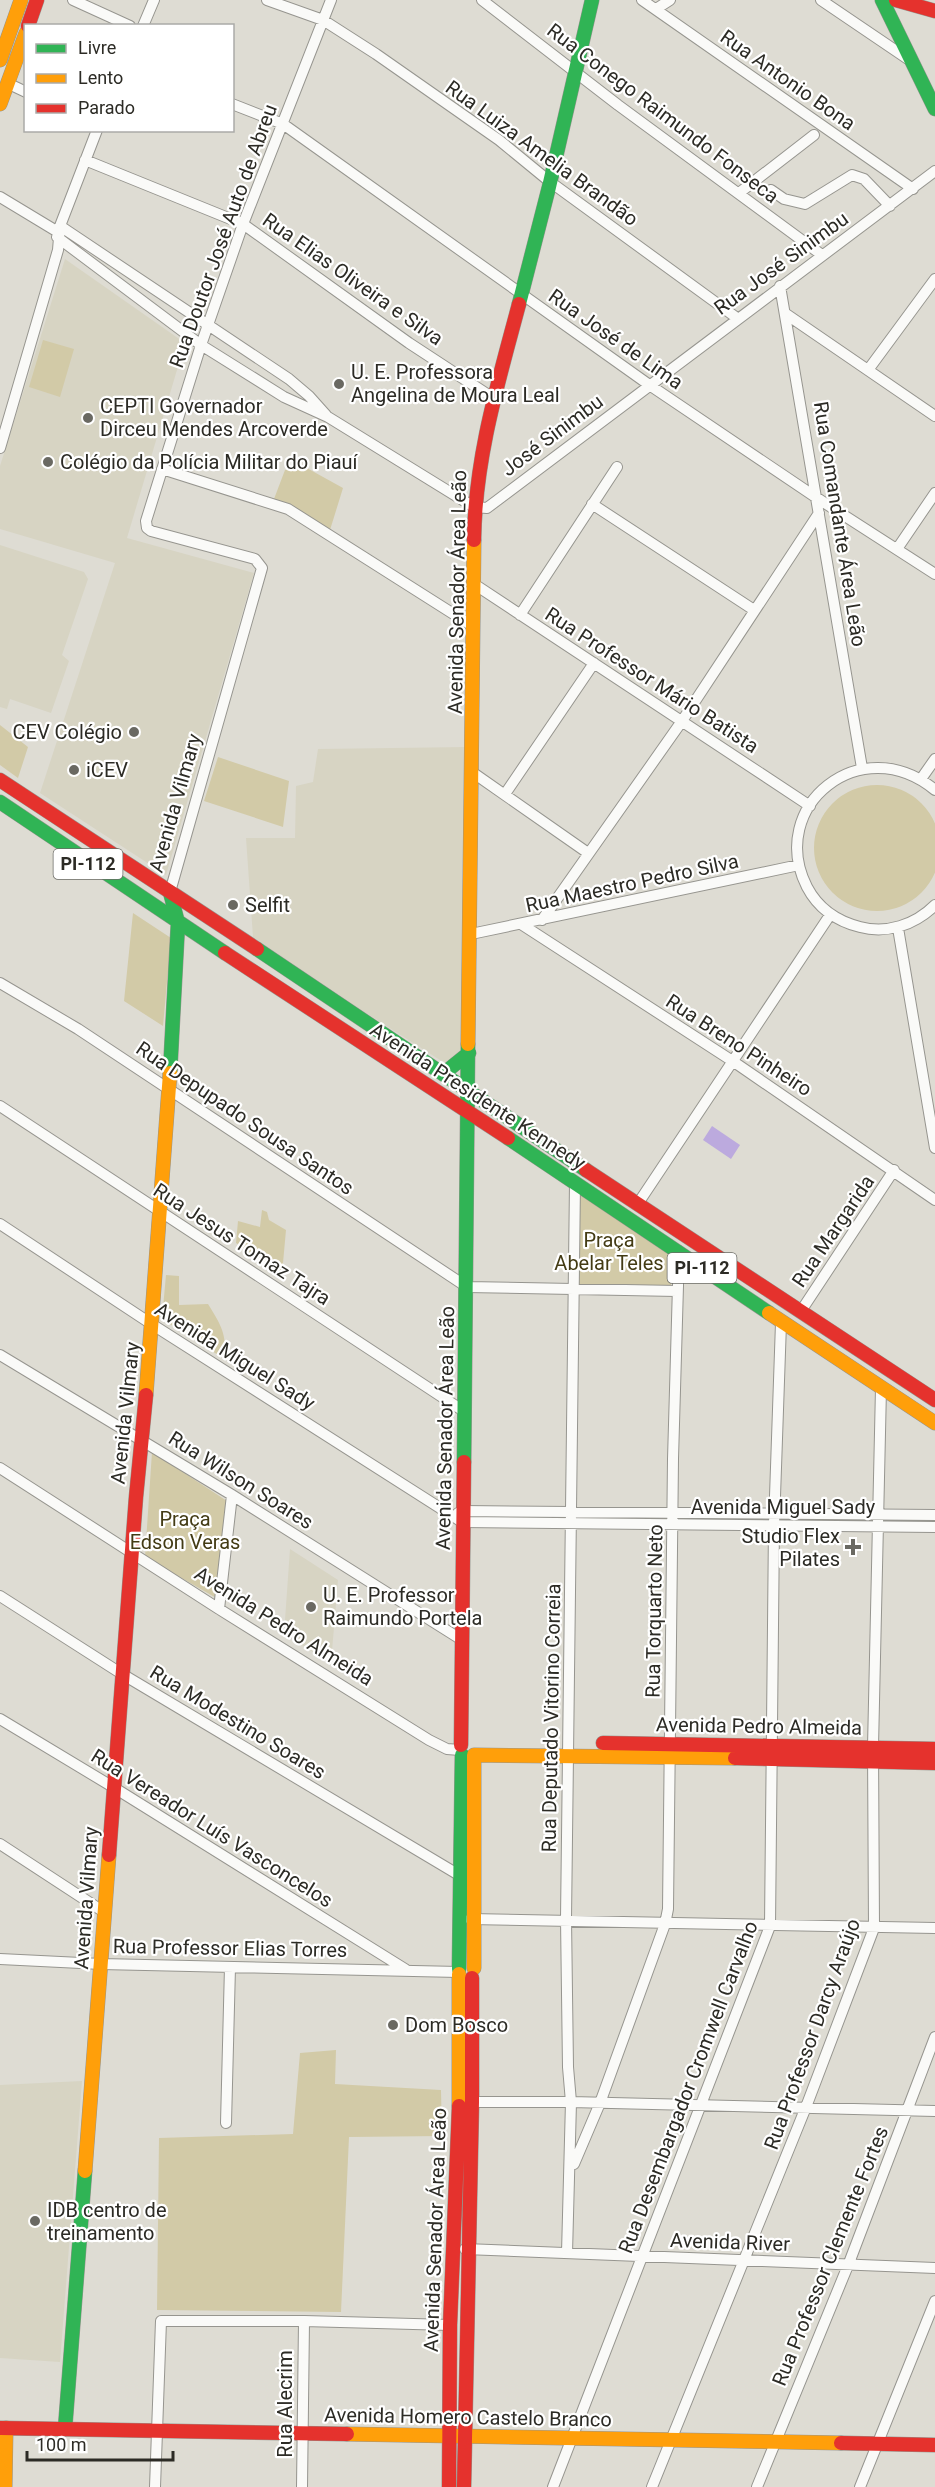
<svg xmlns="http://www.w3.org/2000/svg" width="935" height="2487" viewBox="0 0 935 2487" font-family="Roboto,sans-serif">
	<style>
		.built { fill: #d7d4c3 }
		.green { fill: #d2caa7 }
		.water { fill: #bcaade }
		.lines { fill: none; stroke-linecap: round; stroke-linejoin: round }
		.street-casing { stroke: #96958f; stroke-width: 12 }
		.fast-casing { stroke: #96958f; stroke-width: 15 }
		.slow-casing { stroke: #96958f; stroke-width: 15 }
		.jam-casing { stroke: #96958f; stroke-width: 15 }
		.street { stroke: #fafaf8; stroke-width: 10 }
		.fast { stroke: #30b455; stroke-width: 14 }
		.slow { stroke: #ff9f0a; stroke-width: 14 }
		.jam { stroke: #e5322d; stroke-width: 14 }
		.poi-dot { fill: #6a6962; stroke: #fff; stroke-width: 2 }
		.labels { text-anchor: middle; stroke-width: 4.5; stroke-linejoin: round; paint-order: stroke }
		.shield { fill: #fff; stroke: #6b6b66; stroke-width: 1.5 }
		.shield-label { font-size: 18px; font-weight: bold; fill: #2c2b25 }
		.street-label { font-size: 20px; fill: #2c2b25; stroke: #fff }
		.poi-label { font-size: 20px; fill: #2c2b25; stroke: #fff; text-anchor: start }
		.park-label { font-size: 20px; fill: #433b14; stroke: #fff }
	</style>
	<rect width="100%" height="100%" fill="#dedcd3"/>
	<path class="built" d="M65 259 185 343 127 538 254 573 166 875 40 793 115 563 0 529V466Z
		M0 545 84 572 88 579 62 655 69 661 51 713 10 699 7 709 0 707Z
		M468 747 464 1048 448 1063 440 1060 363 1011 253 937 246 838H295L296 786 313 782 318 749Z
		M290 1549 338 1580 331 1663 284 1634Z
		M82 2081 60 2362 0 2358V2085Z"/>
	<path class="green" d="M43 340 74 349 60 397 29 387Z
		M305 467 343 488 330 530 274 499 285 470Z
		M0 725 28 747 18 778 0 765Z
		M218 757 289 781 283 827 204 801Z
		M814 848a63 63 0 1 1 126 0a63 63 0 1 1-126 0Z
		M133 913 171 938 163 1026 124 1001Z
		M575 1183 671 1250V1289H573Z
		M262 1210 267 1212 269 1220 286 1230 282 1274 236 1243 238 1221 260 1227Z
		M166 1275 179 1276V1305L208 1304C223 1328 225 1332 226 1360L162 1319Z
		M152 1452 227 1501 218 1599 145 1557Z
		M336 2050 335 2084 441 2090 442 2136 349 2137 341 2312 157 2310 159 2138 293 2134 300 2053Z"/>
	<path class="water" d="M712 1126 740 1145 731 1159 703 1140Z"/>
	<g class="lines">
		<g class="street-casing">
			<path id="street" d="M73 0 130 26
				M267 0 323 20 376 54 499 140 549 181 737 318
				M482 0 618 105 822 255
				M642 0 913 189
				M821 0 908 59
				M656 9 670 0
				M143 26 154 0
				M7 83 26 92
				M232 104 283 124 648 384 817 498 935 574
				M85 160 243 224 409 343 493 398
				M771 190 784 199 805 204 852 175 864 179 890 206
				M739 193 814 135
				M0 197 58 232
				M60 226 289 379 309 396 326 415
				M57 237 201 345 284 397 328 417 474 507 487 508 935 171
				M780 286 862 768
				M786 314 935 416
				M868 370 935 279
				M0 448 58 250 60 226 97 130
				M162 469 288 509 474 627
				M592 504 754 610
				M897 549 935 493
				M474 584 810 806
				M520 615 617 467
				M472 772 588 853
				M921 779 935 759
				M935 790C861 729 766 806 807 887 818 908 836 921 860 927 887 934 915 925 935 905
				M505 794 594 663
				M170 892 262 568 255 559 151 531 147 528 146 521 201 345 243 224 331 0
				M542 920 682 721 819 513
				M521 924 734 1062 935 1200
				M898 928 935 1148
				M471 934 799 865
				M0 983 78 1029 467 1287 677 1291
				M0 1106 465 1412
				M637 1205 830 915
				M0 1224 153 1325 462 1522 935 1527
				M801 1311 894 1170
				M0 1355 232 1495 462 1640
				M0 1468 219 1609 429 1740 447 1749 460 1750
				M458 1513 463 1511 935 1515
				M0 1596 122 1674 459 1875
				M219 1609 232 1495
				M0 1719 113 1787 405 1969
				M0 1844 104 1912
				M470 1919 935 1928
				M0 1959 101 1964 459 1972
				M466 2102H571L935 2111
				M226 2123 230 1967
				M574 2164 600 2103 665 1924 668 1909 673 1459 679 1251
				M465 2249 935 2268
				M567 2253 571 2102 568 2067 566 1919 575 1183
				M155 2487 161 2321H304L450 2325
				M302 2487 304 2321
				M553 2487 770 1926 774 1525 781 1323
				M652 2487 806 2107 874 1928 873 1747 881 1388
				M757 2487 849 2263 935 2037
				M860 2487 935 2301"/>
		</g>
		<g class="fast-casing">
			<path id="fast" d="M882 0 935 109
				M519 304 549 187 592 0
				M0 802 225 953
				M257 949 586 1170
				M170 1073 178 923 170 892
				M443 1074 469 1053
				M508 1138 769 1313
				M464 1462 468 1044
				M459 1969 462 1755
				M65 2429 85 2171"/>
		</g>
		<g class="slow-casing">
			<path id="slow" d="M0 60 21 0
				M0 104 26 33
				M468 1044 474 540
				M769 1313 935 1423
				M146 1395 170 1073
				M474 1968V1755L735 1758
				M459 2106V1974
				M85 2171 109 1855
				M347 2434 841 2443
				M5 2487 6 2428"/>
		</g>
		<g class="jam-casing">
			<path id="jam" d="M896 0 935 11
				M28 26 37 0
				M474 540C475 458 498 383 519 304
				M0 780 257 949
				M225 953 508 1138
				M586 1170 935 1400
				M603 1743 935 1749
				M461 1745 464 1462
				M735 1758 935 1763
				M109 1855 136 1497 146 1395
				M0 2428 347 2434
				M841 2443 935 2445
				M449 2487 450 2325 459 2106
				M464 2487 472 2102V1978"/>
		</g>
		<use href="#street" class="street"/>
		<use href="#fast" class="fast"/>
		<use href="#slow" class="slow"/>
		<use href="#jam" class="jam"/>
	</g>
	<g class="poi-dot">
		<circle cx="339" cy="384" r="6"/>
		<circle cx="88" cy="418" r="6"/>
		<circle cx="48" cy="462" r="6"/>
		<circle cx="134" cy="732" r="6"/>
		<circle cx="74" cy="770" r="6"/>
		<circle cx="233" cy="905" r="6"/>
		<path d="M850 1538h6v6h6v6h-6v6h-6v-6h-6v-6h6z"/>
		<circle cx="311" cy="1607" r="6"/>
		<circle cx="393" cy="2025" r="6"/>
		<circle cx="35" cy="2221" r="6"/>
	</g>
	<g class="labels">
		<g class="shield">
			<rect x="53.5" y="849" width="69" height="30" rx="4.5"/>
			<rect x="667.5" y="1253" width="69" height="30" rx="4.5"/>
		</g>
		<g class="shield-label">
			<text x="88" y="870">PI-112</text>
			<text x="702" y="1274">PI-112</text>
		</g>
		<g class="street-label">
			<text transform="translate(788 80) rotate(35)" y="7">Rua Antonio Bona</text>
			<text transform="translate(663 113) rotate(37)" y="7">Rua Conego Raimundo Fonseca</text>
			<text transform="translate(542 153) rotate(36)" y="7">Rua Luiza Amelia Brandão</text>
			<text transform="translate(223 236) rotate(-70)" y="7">Rua Doutor José Auto de Abreu</text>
			<text transform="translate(781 263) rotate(-36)" y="7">Rua José Sinimbu</text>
			<text transform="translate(353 279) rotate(35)" y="7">Rua Elias Oliveira e Silva</text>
			<text transform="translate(616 339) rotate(35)" y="7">Rua José de Lima</text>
			<text transform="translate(552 435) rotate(-37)" y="7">José Sinimbu</text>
			<text transform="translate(840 524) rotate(81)" y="7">Rua Comandante Área Leão</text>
			<text transform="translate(457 592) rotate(-89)" y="7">Avenida Senador Área Leão</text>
			<text transform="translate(652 680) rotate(33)" y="7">Rua Professor Mário Batista</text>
			<text transform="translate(175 803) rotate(-74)" y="7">Avenida Vilmary</text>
			<text transform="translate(632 883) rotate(-12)" y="7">Rua Maestro Pedro Silva</text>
			<text transform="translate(739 1045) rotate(33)" y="7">Rua Breno Pinheiro</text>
			<text transform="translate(478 1096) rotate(33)" y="7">Avenida Presidente Kennedy</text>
			<text transform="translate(245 1118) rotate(34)" y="7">Rua Depupado Sousa Santos</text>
			<text transform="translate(833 1231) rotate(-56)" y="7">Rua Margarida</text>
			<text transform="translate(242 1244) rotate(33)" y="7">Rua Jesus Tomaz Tajra</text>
			<text transform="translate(235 1356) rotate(32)" y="7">Avenida Miguel Sady</text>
			<text transform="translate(125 1413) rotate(-84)" y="7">Avenida Vilmary</text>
			<text transform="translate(445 1428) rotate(-89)" y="7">Avenida Senador Área Leão</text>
			<text transform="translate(241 1480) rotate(32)" y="7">Rua Wilson Soares</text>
			<text x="783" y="1514">Avenida Miguel Sady</text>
			<text transform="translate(654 1611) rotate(-89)" y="7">Rua Torquarto Neto</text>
			<text transform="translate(284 1626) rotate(32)" y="7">Avenida Pedro Almeida</text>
			<text transform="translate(551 1718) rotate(-89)" y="7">Rua Deputado Vitorino Correia</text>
			<text transform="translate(238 1722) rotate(31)" y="7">Rua Modestino Soares</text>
			<text transform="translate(759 1726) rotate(1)" y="7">Avenida Pedro Almeida</text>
			<text transform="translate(212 1828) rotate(32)" y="7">Rua Vereador Luís Vasconcelos</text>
			<text transform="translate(86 1898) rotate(-86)" y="7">Avenida Vilmary</text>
			<text transform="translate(230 1948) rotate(1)" y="7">Rua Professor Elias Torres</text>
			<text transform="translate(812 2034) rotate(-70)" y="7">Rua Professor Darcy Araújo</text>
			<text transform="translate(688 2087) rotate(-69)" y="7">Rua Desembargador Cromwell Carvalho</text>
			<text transform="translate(435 2230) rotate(-88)" y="7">Avenida Senador Área Leão</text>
			<text transform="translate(730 2242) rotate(2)" y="7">Avenida River</text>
			<text transform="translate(830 2256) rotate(-68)" y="7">Rua Professor Clemente Fortes</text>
			<text transform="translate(285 2404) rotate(-90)" y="7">Rua Alecrim</text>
			<text transform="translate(468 2417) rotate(1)" y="7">Avenida Homero Castelo Branco</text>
		</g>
		<g class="poi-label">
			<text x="351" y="379">U. E. Professora<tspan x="351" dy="23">Angelina de Moura Leal</tspan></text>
			<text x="100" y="413">CEPTI Governador<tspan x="100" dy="23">Dirceu Mendes Arcoverde</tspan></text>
			<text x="60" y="469">Colégio da Polícia Militar do Piauí</text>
			<text x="122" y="739" text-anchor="end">CEV Colégio</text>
			<text x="86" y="777">iCEV</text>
			<text x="245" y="912">Selfit</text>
			<text x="840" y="1543" text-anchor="end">Studio Flex<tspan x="840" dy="23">Pilates</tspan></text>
			<text x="323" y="1602">U. E. Professor<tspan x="323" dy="23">Raimundo Portela</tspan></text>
			<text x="405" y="2032">Dom Bosco</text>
			<text x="47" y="2217">IDB centro de<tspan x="47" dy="23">treinamento</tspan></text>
		</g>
		<g class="park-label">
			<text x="609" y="1247">Praça<tspan x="609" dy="23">Abelar Teles</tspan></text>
			<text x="185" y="1526">Praça<tspan x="185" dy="23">Edson Veras</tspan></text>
		</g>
	</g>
	<rect x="24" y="24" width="210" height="108" fill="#ffffff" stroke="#abaaa8" stroke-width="1.5"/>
	<rect x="36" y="44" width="30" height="9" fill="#30b455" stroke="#abaaa8" stroke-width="1.5"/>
	<text x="78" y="54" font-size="18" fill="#2c2b25">Livre</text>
	<rect x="36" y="74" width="30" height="9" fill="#ff9f0a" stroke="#abaaa8" stroke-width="1.5"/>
	<text x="78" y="84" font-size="18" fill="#2c2b25">Lento</text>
	<rect x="36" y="104" width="30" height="9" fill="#e5322d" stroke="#abaaa8" stroke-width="1.5"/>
	<text x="78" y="114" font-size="18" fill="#2c2b25">Parado</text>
	<path d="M27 2451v9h146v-9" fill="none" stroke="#2c2b25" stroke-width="3"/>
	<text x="36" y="2451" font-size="18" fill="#2c2b25" stroke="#ffffff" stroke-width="4.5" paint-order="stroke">100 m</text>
</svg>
